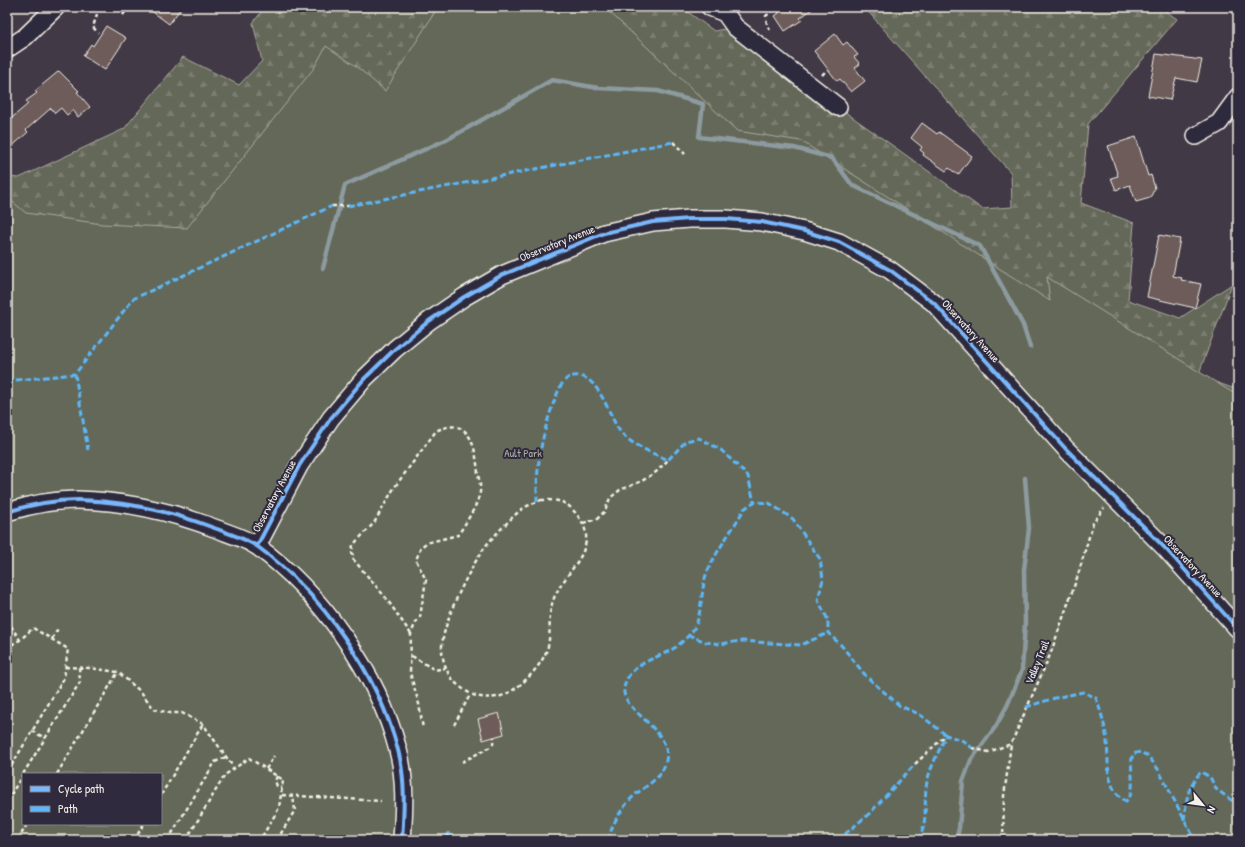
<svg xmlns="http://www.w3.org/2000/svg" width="1245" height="847" viewBox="0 0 1245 847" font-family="'Patrick Hand',sans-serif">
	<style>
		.forest { fill: url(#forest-firs); stroke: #acaca0 }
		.green { fill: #646758; stroke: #acaca0; fill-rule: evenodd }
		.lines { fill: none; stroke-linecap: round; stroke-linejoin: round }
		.stream { stroke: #8d9ba0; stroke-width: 4.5 }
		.building { fill: #6d5c5a; stroke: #f4f1e8 }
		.minor-casing { stroke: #f4f1e8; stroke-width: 20 }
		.path { stroke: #f4f1e8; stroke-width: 2.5; stroke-dasharray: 4 3; stroke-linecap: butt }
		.minor { stroke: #2f2a3d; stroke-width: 17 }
		.quiet { stroke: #5cb8fa; stroke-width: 3; stroke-dasharray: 6 3; stroke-linecap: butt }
		.cycleway-casing { stroke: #2f2a3d; stroke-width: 6 }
		.cycleway { stroke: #7ab7fb; stroke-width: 4 }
		.labels { text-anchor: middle; stroke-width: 4; stroke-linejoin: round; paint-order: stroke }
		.street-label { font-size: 11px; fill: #f4f1e8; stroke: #2f2a3d }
		.park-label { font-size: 11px; fill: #b3b3a7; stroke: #2f2a3d }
	</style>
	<defs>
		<pattern id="forest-firs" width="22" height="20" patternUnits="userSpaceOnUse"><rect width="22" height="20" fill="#646758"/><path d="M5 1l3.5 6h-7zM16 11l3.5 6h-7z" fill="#7b7d70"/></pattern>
	</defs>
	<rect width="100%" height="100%" fill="#423946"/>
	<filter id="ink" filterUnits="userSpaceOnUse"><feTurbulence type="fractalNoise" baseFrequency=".025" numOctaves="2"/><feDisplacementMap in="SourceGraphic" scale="8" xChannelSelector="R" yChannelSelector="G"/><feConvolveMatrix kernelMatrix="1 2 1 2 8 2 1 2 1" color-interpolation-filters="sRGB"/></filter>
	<g filter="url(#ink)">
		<path class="forest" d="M265 7H678L688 12 714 31 735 27 838 107 982 209 1012 207 1011 173 864 7H1160L1177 19 1088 124 1081 203 1134 223 1128 300 1180 318 1232 284 1198 376 1238 390V501L7 485V177L19 178 124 129 183 57 239 85 262 61 253 23Z"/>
		<path class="green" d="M438 7H604L737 131 801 141 1050 301 1047 277 1238 396V840H7V197L26 213 102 224 187 228 314 68 326 46 356 66 385 91ZM23 774H161V824H23Z"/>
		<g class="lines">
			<path class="stream" d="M323 268 345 185 448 139 552 80 598 88 658 91 703 104 699 137 794 148 832 158 852 185 980 246 1023 325 1030 347
				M956 840 959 828 963 781 971 760 996 726 1007 706 1022 670 1025 623 1024 570 1029 528 1025 478"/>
		</g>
		<path class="building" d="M146 7H182L169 24Z
			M775 7H815L800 18 802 20 785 31 775 16 779 13Z
			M106 26 126 38 105 70 83 56 91 44 93 46Z
			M835 34 843 45 847 42 858 55 854 57 860 64 855 68 865 81 851 92 840 79 837 81 814 51Z
			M1156 54 1202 60 1197 82 1176 78 1170 100 1148 96Z
			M59 71 79 91 77 92 90 107 78 117 73 110 67 115 61 108 55 113 51 108 26 130 28 132 7 151V122L28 104 26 101 37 93 35 91Z
			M922 123 937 134 939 132 972 156 958 175 949 168 946 171 923 155 924 153 920 150 922 147 911 138Z
			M1136 137 1148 176 1151 175 1155 188 1150 198 1136 202 1130 185 1116 190 1111 178 1118 176 1108 146Z
			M1159 235 1180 239 1173 276 1182 278 1181 280 1201 284 1195 308 1147 297Z
			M499 713 504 734 483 740 478 719Z"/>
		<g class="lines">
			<g class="minor-casing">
				<path id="minor" d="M710 7 725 13 735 27 838 107
					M7 49 25 37 56 7
					M1196 136 1219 123 1238 97
					M7 512C29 505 55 500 78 500 125 501 173 512 217 529 230 534 247 539 258 547 321 593 378 674 398 750 406 780 404 810 402 840
					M257 546 299 466 331 418 364 379 395 349 429 321 464 297 502 275 604 233 653 222 689 219H726L762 222 804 231 839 242 890 270 934 303 1065 448 1166 549 1238 629"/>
			</g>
			<path class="path" d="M97 14 93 27 98 33
				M123 15 128 7
				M770 30 767 25 766 16 771 12
				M822 75 827 70
				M673 142 685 154
				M332 206H348
				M541 500C559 500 566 500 578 516 604 550 560 573 552 604 548 617 551 633 548 646 544 665 516 694 497 697 480 699 471 696 458 685 448 677 443 663 442 651 440 625 472 563 488 543 495 535 514 515 522 509 528 505 535 503 541 500Z
				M583 523 597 519 605 511 610 498 620 490 642 481 656 472 668 460
				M7 620 20 640
				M7 629 11 626
				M411 634 386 598 353 559 352 552 353 545 374 523 394 488 436 431C470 414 476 448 478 474 479 479 481 486 480 492 478 505 465 524 458 535L426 543 421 547 416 560 426 580 420 617 415 624 411 634 410 673 419 704 423 729
				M52 639 59 627
				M7 650 9 646 20 640 33 628 68 649 64 678 7 773
				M412 656 435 670 445 668
				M65 667 89 668 118 672 141 692 154 709 170 713H182L203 724 234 768
				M454 725 470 695
				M32 731 45 738
				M972 748 988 752 1011 744
				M462 762 490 747 493 744 494 737
				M915 764 946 735
				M266 769 274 756
				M23 774 80 682 79 667
				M57 774 118 672
				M277 776 275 781 277 786 282 788
				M161 795 203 724
				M282 795 381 801
				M7 801 23 774
				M18 840 27 824
				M134 840 144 824
				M168 840 215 762 226 757
				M186 840 225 775 249 758 283 780 279 808 260 840
				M277 840 295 810 293 797
				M1003 840 1004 796 1011 744 1050 655 1078 575 1093 523 1104 508"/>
			<use href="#minor" class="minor"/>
			<path class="quiet" d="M348 206 673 142
				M75 374 88 450
				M7 381 75 374 133 299 332 206
				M537 502C536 465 542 433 555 399 560 387 564 374 579 376 599 378 609 415 619 430 631 446 651 452 668 460L686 441 699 438 721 450 748 476 754 502
				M688 635 706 642 720 644 741 641 801 645 828 633
				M1026 707 1055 698 1083 692 1096 698C1101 712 1106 728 1107 743 1109 763 1105 790 1126 801 1138 791 1128 768 1133 754L1140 752 1148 756 1158 769 1195 840
				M1184 820C1187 800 1186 788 1201 772L1210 777 1216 789 1238 805
				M448 832V840
				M608 840C612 824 623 805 636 794 646 786 661 778 665 764 677 731 621 712 624 689 627 663 658 659 676 647 681 643 689 636 693 630 702 618 701 589 706 575 715 552 732 531 744 509L754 502 769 503 793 519 820 559 823 579 818 600 828 620V633L841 645 866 676 900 706 919 714 946 735
				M838 840 870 813 915 764
				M918 840C930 821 922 798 928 778 932 764 940 749 946 735L964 741 972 748"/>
			<g class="cycleway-casing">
				<path id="cycleway" d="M7 512C29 505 55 500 78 500 125 501 173 512 217 529 230 534 247 539 258 547 321 593 378 674 398 750 406 780 404 810 402 840
					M257 546 299 466 331 418 364 379 395 349 429 321 464 297 502 275 604 233 653 222 689 219H726L762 222 804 231 839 242 890 270 934 303 1065 448 1166 549 1238 629"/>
			</g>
			<use href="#cycleway" class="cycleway"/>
		</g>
	</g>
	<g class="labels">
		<g class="street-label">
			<text transform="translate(557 243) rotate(-22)" y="4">Observatory Avenue</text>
			<text transform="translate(971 331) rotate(48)" y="4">Observatory Avenue</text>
			<text transform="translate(274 496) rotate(-62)" y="4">Observatory Avenue</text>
			<text transform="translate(1193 566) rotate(47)" y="4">Observatory Avenue</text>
			<text transform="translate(1037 662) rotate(-68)" y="4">Valley Trail</text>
		</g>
		<g class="park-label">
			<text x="523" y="457">Ault Park</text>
		</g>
	</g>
	<rect width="1245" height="847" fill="none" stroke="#2f2a3d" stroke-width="24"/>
	<rect x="12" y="12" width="1221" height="823" fill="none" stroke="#f4f1e8" stroke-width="1.5" filter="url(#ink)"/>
	<rect x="22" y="773" width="140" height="52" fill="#2f2a3d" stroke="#7e7a81"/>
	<rect x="30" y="786" width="20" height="6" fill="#7ab7fb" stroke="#7e7a81"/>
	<text x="58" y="793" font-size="12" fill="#f4f1e8">Cycle path</text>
	<rect x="30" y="806" width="20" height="6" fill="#5cb8fa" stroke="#7e7a81"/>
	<text x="58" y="813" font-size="12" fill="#f4f1e8">Path</text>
	<g transform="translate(1203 805) rotate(119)" stroke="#2f2a3d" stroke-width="3" paint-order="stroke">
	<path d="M0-3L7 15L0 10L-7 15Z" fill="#f4f1e8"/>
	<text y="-6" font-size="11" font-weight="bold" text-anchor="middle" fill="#f4f1e8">N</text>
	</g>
</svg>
